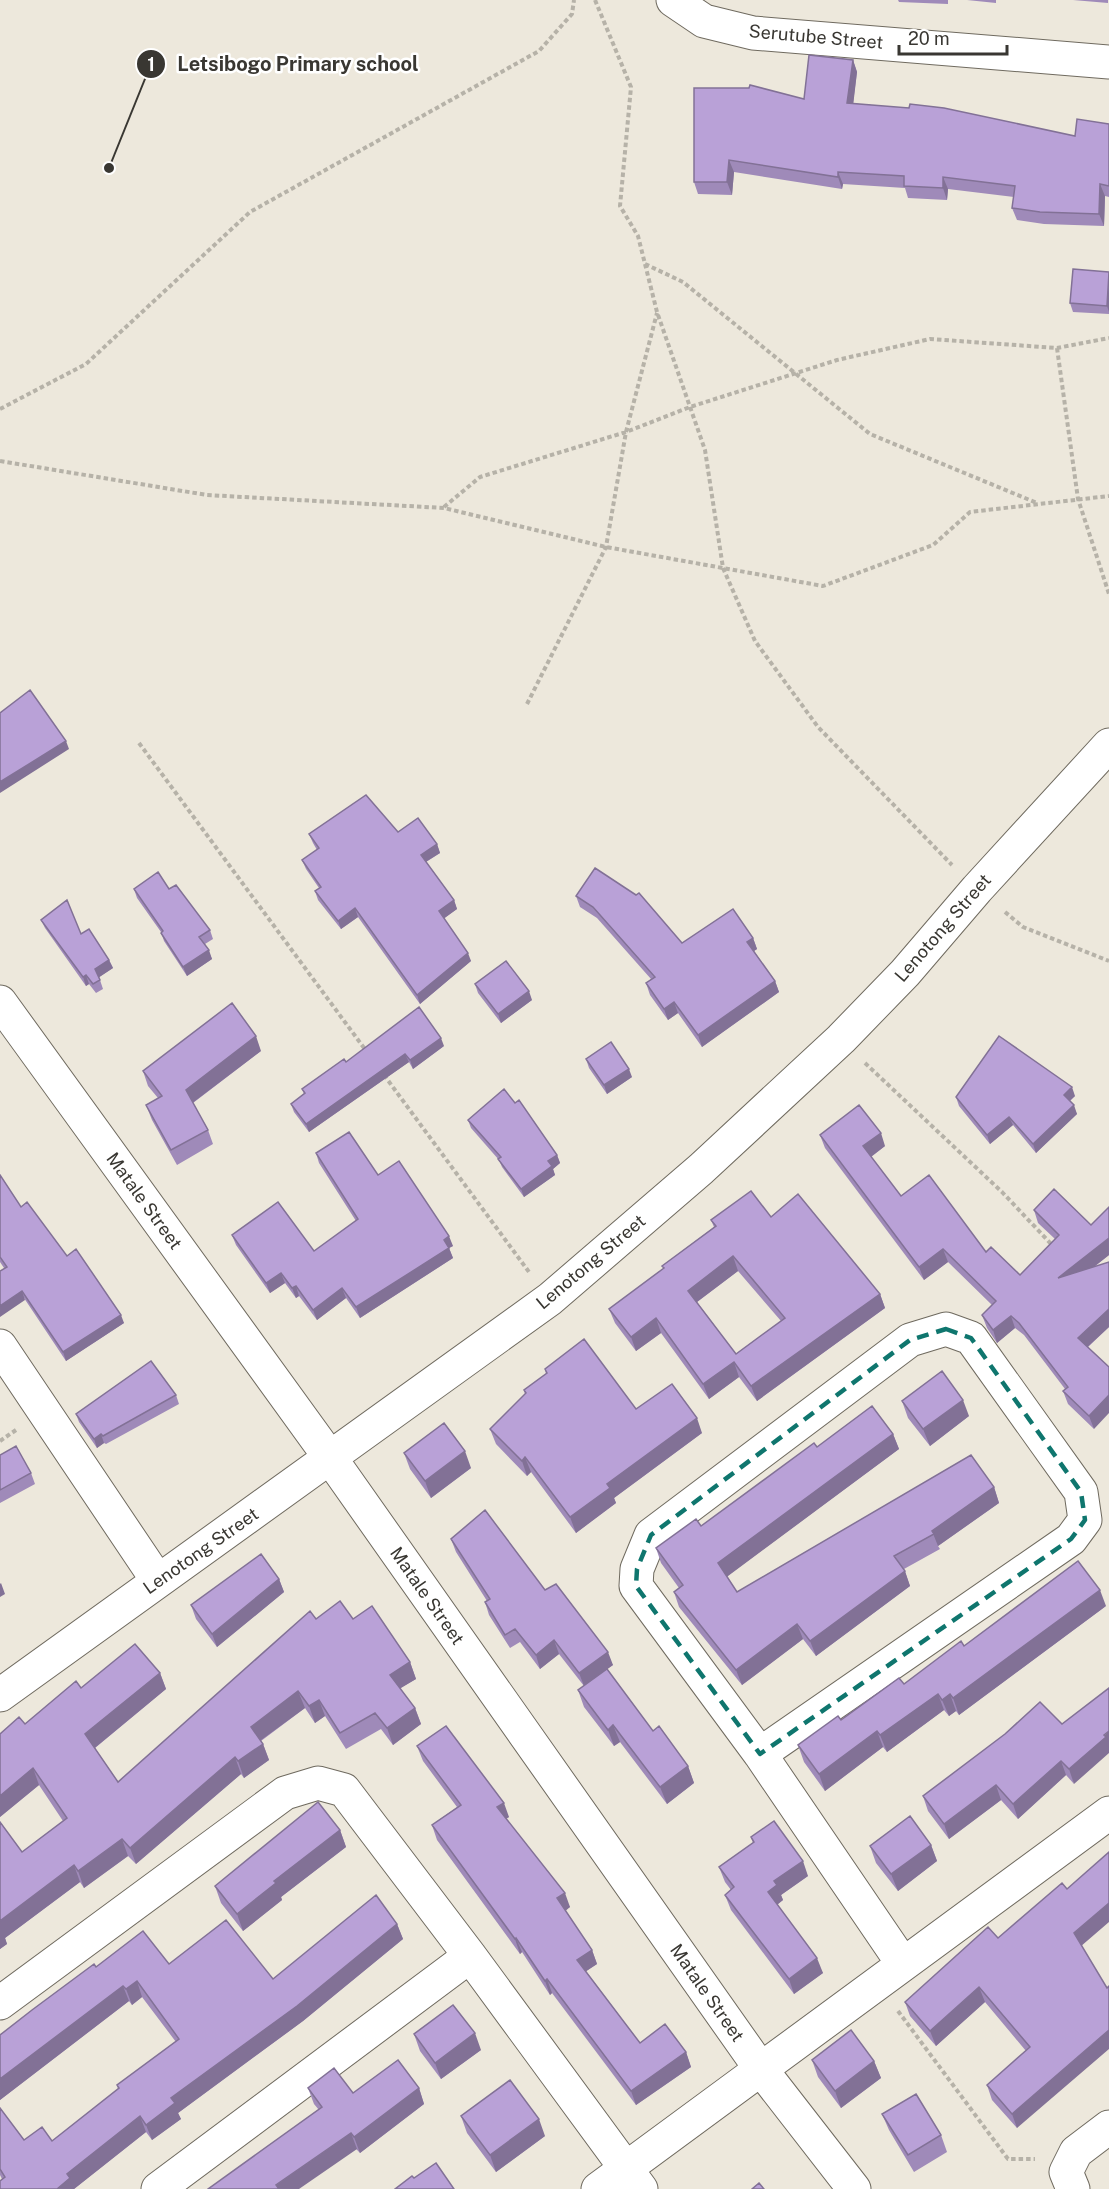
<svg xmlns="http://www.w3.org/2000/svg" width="1109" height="2189" viewBox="0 0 1109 2189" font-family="'Public Sans',sans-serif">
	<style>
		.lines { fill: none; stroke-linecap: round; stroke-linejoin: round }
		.minor-casing { stroke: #6f6a5f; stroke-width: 35 }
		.path { stroke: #b6b2a8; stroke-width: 4; stroke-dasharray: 4.5 3; stroke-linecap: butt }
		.minor { stroke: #fff; stroke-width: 33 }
		.wall { fill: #9f8ab9; fill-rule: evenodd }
		.shaded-wall { fill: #827196 }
		.building { fill: #b9a1d7; stroke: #827196; stroke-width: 1.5; fill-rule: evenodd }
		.marked { fill: none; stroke: #0f766e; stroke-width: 4.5; stroke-dasharray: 12 8; stroke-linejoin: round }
		.labels { text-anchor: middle; stroke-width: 5; stroke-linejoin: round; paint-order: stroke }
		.street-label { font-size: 18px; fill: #393732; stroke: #fff }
		.leader { fill: none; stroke: #393732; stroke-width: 2 }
		.callout-dot { fill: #393732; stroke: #fff; stroke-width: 2 }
		.mark-label { font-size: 18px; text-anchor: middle; font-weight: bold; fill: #fff }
		.callout-label { font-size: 20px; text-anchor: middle; font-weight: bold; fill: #393732; stroke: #fff; stroke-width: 5; stroke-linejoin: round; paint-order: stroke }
	</style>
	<rect width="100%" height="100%" fill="#ede8dc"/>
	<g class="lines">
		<g class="minor-casing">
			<path id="minor" d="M673 0 704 21 753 33 1109 62
				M0 1002 331 1459 760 2068 854 2189
				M0 1346 158 1581
				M0 1695 550 1299 701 1169 841 1039 905 973 977 889 1109 745
				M760 1754 1071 1539 1085 1520 1081 1492 971 1338 946 1329 910 1340 651 1535 637 1569 636 1586 760 1754 903 1964
				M0 2003 285 1793 318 1783 344 1790 470 1956 641 2189
				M158 2189 470 1956
				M598 2189 1109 1813
				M1073 2189 1066 2172 1076 2152 1109 2127"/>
		</g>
		<path class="path" d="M595 0 631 87 620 206 638 236 657 312 705 450 723 568 755 641 818 727 952 865
			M645 264 683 282 870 434 1037 503
			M1057 348 1078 499 1109 594
			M0 409 86 364 250 212 539 51 572 14 574 0
			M0 461 207 495 444 508 606 547 823 586 933 545 970 512 1109 496
			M444 507 480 477 626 432 690 407 837 360 930 339 1057 348 1109 338
			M527 704 606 547 626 432 657 313
			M139 743 367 1052
			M1005 912 1023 927 1109 961
			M865 1063 1002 1192 1053 1246
			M384 1075 529 1272
			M0 1441 16 1430
			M898 2011 1008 2159H1035"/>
		<use href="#minor" class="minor"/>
	</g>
	<path class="wall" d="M898 0H948V4L899 2Z
		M967 0H996V3Z
		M1073 0H1108V3Z
		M853 60 857 72 853 103 1075 136 1109 124V197L1105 196 1104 226 1044 224 1017 220 1012 208 1014 197 948 189 947 200 908 198 905 188 843 184 842 189 734 172 732 195 698 194 694 182 804 99Z
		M1109 272V314L1073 312 1070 303Z
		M398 832 437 844 440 853 426 862 454 900 457 909 444 918 471 961 420 1004 358 917 341 929 318 900 315 891 319 888 306 869 302 860 317 850 313 843 309 834Z
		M134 889 210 930 213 939 205 944 212 959 187 976 164 941 161 932 137 898Z
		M576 896 682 943 753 938 757 949 754 951 775 981 779 992 702 1047 678 1013 668 1020 650 995 646 983 651 979 597 918 580 907Z
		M41 920 109 960 113 968 99 977 103 989 96 993 89 984 86 986 45 928Z
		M475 984 532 1000 501 1023 478 993Z
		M444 1046 413 1069 409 1062 309 1132 294 1112 291 1104 304 1094 302 1089 346 1062Z
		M261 1051 193 1103 208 1130 213 1144 177 1165 152 1120 146 1105 158 1098 148 1086 143 1071Z
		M586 1059 632 1077 607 1094 589 1068Z
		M1075 1096 1070 1101 1077 1114 1036 1153 1013 1125 990 1144 959 1106 956 1097Z
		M468 1120 557 1155 560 1163 553 1169 555 1175 524 1197 502 1167 499 1160 471 1128Z
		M820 1135 885 1146 871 1157 901 1196 986 1252 1020 1275 1055 1239 1038 1223 1034 1210 1109 1255 1094 1267 1109 1262V1327L1088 1347 1094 1429 1068 1404 1063 1391 1065 1389 1024 1335 1015 1328 997 1343 987 1328 982 1315 992 1305 948 1262 924 1280 825 1148Z
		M316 1153 378 1175 453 1246 449 1248 453 1258 360 1318 346 1298 317 1320 299 1296 296 1298 285 1283 270 1293 236 1245 232 1235 314 1251 356 1221 319 1163Z
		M0 1175 21 1207 67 1256 124 1323 66 1361 0 1262Z
		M771 1217 880 1294 885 1308 757 1401 739 1377 709 1399 661 1333 636 1351 615 1323 609 1309 664 1269 662 1266 714 1227 711 1220ZM738 1271 781 1321 736 1354 697 1302Z
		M545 1369 636 1409 702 1433 614 1498 616 1503 576 1533 531 1472 527 1476 496 1444 490 1429 525 1394 524 1390 546 1374Z
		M176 1395 179 1404 106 1444 104 1443 97 1448 79 1422 76 1414Z
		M902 1401 969 1416 930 1446 908 1418Z
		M893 1434 899 1449 727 1576 737 1592 994 1487 999 1503 938 1546 940 1549 904 1569 910 1586 816 1656 803 1639 742 1685 679 1607 674 1592 679 1588 661 1563 656 1548 701 1526 817 1447Z
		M404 1453 471 1468 431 1498 410 1469Z
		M0 1455 31 1473 35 1484 0 1503Z
		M451 1539 545 1590 613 1665 607 1669 653 1731 688 1766 694 1783 667 1804 620 1742 614 1746 584 1707 578 1690 584 1686 559 1654 540 1669 520 1642 510 1648 489 1615 485 1602 487 1601 456 1552Z
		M279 1579 284 1592 217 1647 196 1619 191 1605Z
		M1106 1606 959 1715 956 1711 949 1716 944 1710 887 1752 883 1747 825 1791 804 1762 798 1745 904 1684 964 1646Z
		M316 1619H353L410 1662 416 1679 400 1688 415 1708 421 1724 393 1745 381 1729 346 1749 325 1716 315 1723 305 1708 261 1741 263 1744 269 1760 244 1778 241 1774 136 1864 128 1856 84 1888 80 1882 5 1938 7 1944 0 1949V1822L22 1852 63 1821 39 1785 0 1817V1734L25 1724 81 1688 160 1673 166 1689 95 1748 118 1782Z
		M1062 1724 1074 1784 1066 1775 1018 1819 1001 1800 949 1839 928 1811 923 1796Z
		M417 1746 509 1817 506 1819 570 1907 565 1910 592 1950 597 1964 586 1971 640 2043 686 2052 691 2067 636 2105 552 1993 550 1995 522 1952 520 1954 437 1840 432 1825 457 1807 423 1761Z
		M340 1830 346 1847 281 1897 282 1900 243 1931 221 1903 215 1886Z
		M751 1837 808 1876 781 1895 783 1900 777 1905 823 1973 794 1994 731 1910 725 1895 731 1890 725 1882 719 1867 753 1843Z
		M931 1845 937 1861 898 1891 876 1863 870 1846Z
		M397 1924 403 1939 303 2021 178 2113 181 2119 152 2140 146 2132 74 2189 2 2179 0 2175V2108L24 2140 52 2141 118 2089 117 2085 176 2042 142 1997 132 2005 129 2001 0 2100V2035L96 1967 169 1964 273 1979Z
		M998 1938 1082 1945 1017 2128 992 2100 987 2085 1026 2051 985 2002 936 2046 910 2016 905 2002Z
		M414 2034 481 2050 441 2079 420 2051Z
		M812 2060 874 2061 881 2078 841 2108 818 2077Z
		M308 2088 353 2093 419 2088 424 2104 360 2153 319 2110 314 2104Z
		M882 2114 941 2135 947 2152 914 2172 889 2130Z
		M461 2116 545 2136 496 2172 467 2133Z"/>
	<path class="shaded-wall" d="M853 60 857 72 852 115 847 103Z
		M729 160 734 172 732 195 727 182Z
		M838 172 843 184 842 189 838 177Z
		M943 177 948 189 947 200 943 188Z
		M1100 184 1105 196 1104 226 1099 214Z
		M1109 281V312L1107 306Z
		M66 741 69 749 0 793V782Z
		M437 844 440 853 424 863 421 855Z
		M454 900 457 909 442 920 439 911Z
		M355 908 358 917 341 929 338 921Z
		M753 938 757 949 751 953 747 942Z
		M209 950 212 959 187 976 183 967Z
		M468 953 471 961 420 1004 417 995Z
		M109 960 113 968 98 978 95 969Z
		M86 975 89 984 86 986 83 977Z
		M775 981 779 992 702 1047 698 1035Z
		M529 991 532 1000 501 1023 498 1014Z
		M674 1002 678 1013 668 1020 664 1009Z
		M256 1036 261 1051 191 1104 186 1090Z
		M441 1038 444 1046 413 1069 410 1060Z
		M405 1054 409 1062 309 1132 306 1124Z
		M629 1069 632 1077 607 1094 604 1085Z
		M1072 1087 1075 1096 1067 1103 1064 1095Z
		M1074 1105 1077 1114 1036 1153 1033 1144Z
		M1009 1117 1013 1125 990 1144 987 1135Z
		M881 1133 885 1146 868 1159 863 1146Z
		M557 1155 560 1163 553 1169 555 1175 524 1197 521 1189 548 1161Z
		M449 1236 453 1246 449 1248 453 1258 360 1318 356 1307Z
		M1109 1238V1255L1063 1291 1058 1278Z
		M943 1249 948 1262 924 1280 919 1267Z
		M733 1256 738 1271 693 1305 688 1291Z
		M281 1273 285 1283 270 1293 266 1283Z
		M296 1286 299 1296 296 1298 292 1288Z
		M342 1288 346 1298 317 1320 313 1310Z
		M22 1291 25 1300 0 1317V1306Z
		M880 1294 885 1308 757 1401 751 1386Z
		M1109 1309V1327L1083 1351 1078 1338Z
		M121 1315 124 1323 66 1361 63 1352Z
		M1011 1316 1015 1328 997 1343 993 1330Z
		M656 1318 661 1333 636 1351 631 1337Z
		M734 1362 739 1377 709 1399 703 1384Z
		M1109 1395V1413L1094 1429 1089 1416Z
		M963 1400 969 1416 930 1446 923 1429Z
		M697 1418 702 1433 614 1498 616 1503 576 1533 570 1517 607 1484Z
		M101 1434 104 1443 97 1448 94 1439Z
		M893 1434 899 1449 724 1579 718 1563Z
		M465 1451 471 1468 431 1498 425 1481Z
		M525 1457 531 1472 527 1476 522 1461Z
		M994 1487 999 1503 938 1546 932 1531Z
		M905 1571 910 1586 816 1656 810 1641Z
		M279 1579 284 1592 217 1647 212 1634Z
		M1 1583 5 1594 0 1597V1584Z
		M1100 1590 1106 1606 959 1715 953 1698Z
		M797 1624 803 1639 742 1685 736 1670Z
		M554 1640 559 1654 540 1669 536 1655Z
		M608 1652 613 1665 584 1686 579 1673Z
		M410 1662 416 1679 396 1691 390 1675Z
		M160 1673 166 1689 91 1751 85 1734Z
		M298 1691 305 1708 257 1743 251 1727Z
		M938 1694 944 1710 887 1752 880 1735Z
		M950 1694 956 1711 949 1716 942 1700Z
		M319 1700 325 1716 315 1723 309 1706Z
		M415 1708 421 1724 393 1745 387 1728Z
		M613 1725 620 1742 614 1746 608 1730Z
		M877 1731 883 1747 825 1791 819 1774Z
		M1109 1731V1753L1074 1784 1069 1769Z
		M263 1744 269 1760 244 1778 238 1761Z
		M235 1757 241 1774 136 1864 130 1848Z
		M1061 1761 1066 1775 1018 1819 1013 1804Z
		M688 1766 694 1783 667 1804 660 1787Z
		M33 1768 39 1785 0 1817V1796Z
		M996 1785 1001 1800 949 1839 944 1824Z
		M504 1803 509 1817 502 1821 497 1807Z
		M340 1830 346 1847 281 1897 282 1900 243 1931 237 1914 274 1881Z
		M122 1839 128 1856 84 1888 78 1871Z
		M931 1845 937 1861 898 1891 891 1874Z
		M803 1861 808 1876 781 1895 783 1900 774 1907 768 1892 774 1881Z
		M74 1865 80 1882 5 1938 7 1944 0 1949V1921Z
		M565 1893 570 1907 563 1913 557 1898Z
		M1109 1903V1922L1080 1947 1074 1933Z
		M397 1924 403 1939 303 2021 178 2113 181 2119 152 2140 146 2125 171 2098Z
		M516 1938 522 1952 520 1954 515 1939Z
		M592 1950 597 1964 582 1974 577 1960Z
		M817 1958 823 1973 794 1994 789 1979Z
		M547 1979 552 1993 550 1995 545 1981Z
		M137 1981 142 1997 132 2005 126 1989Z
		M123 1986 129 2001 0 2100V2079Z
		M979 1987 985 2002 936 2046 930 2031Z
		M1109 2030V2049L1017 2128 1012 2114Z
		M475 2033 481 2050 441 2079 435 2063Z
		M686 2052 691 2067 636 2105 631 2091Z
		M874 2061 881 2078 841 2108 835 2091Z
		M419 2088 424 2104 360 2153 354 2137Z
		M140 2116 146 2132 74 2189H57L67 2174Z
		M539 2119 545 2136 496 2172 490 2155Z
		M351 2133 357 2149 299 2189H278L276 2185Z"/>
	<path class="building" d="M809 55 853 60 847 103 909 108 910 104 944 108 1075 136 1077 119 1109 124V186L1100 184 1099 214 1040 212 1012 208 1015 186 943 177V188L904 186V176L838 172V177L729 160 727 182H694V88H749L750 85 804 99Z
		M1073 269 1109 272 1107 306 1070 303Z
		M30 690 66 741 0 782V713Z
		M366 795 398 832 418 818 437 844 421 855 454 900 439 911 468 953 417 995 355 908 338 921 315 891 321 887 302 860 319 848 309 834Z
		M595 868 636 895 639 893 682 943 733 909 753 938 747 942 775 981 698 1035 674 1002 664 1009 646 983 655 977 593 907 576 896Z
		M158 872 169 889 176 885 210 930 199 937 209 950 183 967 161 933 163 931 134 889Z
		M67 900 81 934 89 929 109 960 95 969 100 980 93 984 86 975 83 977 41 920Z
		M506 961 529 991 498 1014 475 984Z
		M232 1003 256 1036 186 1090 208 1130 171 1150 146 1105 162 1096 143 1071Z
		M419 1007 441 1038 410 1060 405 1054 306 1124 291 1104 305 1093 302 1089 344 1059 346 1062Z
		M999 1036 1072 1087 1064 1095 1074 1105 1033 1144 1009 1117 987 1135 956 1097Z
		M611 1042 629 1069 604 1085 586 1059Z
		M504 1089 515 1103 519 1100 557 1155 548 1161 552 1166 521 1189 498 1159 501 1157 468 1120Z
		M859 1105 881 1133 863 1146 901 1196 929 1175 986 1252 991 1247 1020 1275 1059 1235 1034 1210 1054 1189 1091 1225 1109 1207V1238L1058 1278 1109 1262V1309L1078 1338 1109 1367V1395L1089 1416 1063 1391 1068 1387 1019 1323 1011 1316 993 1330 982 1315 996 1301 943 1249 919 1267 820 1135Z
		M349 1132 378 1175 399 1161 449 1236 444 1240 449 1248 356 1307 342 1288 313 1310 296 1286 292 1288 281 1273 266 1283 232 1235 278 1202 314 1251 358 1219 316 1153Z
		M0 1175 21 1207 27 1202 67 1256 76 1249 121 1315 63 1352 22 1291 0 1306V1271L7 1267 0 1257Z
		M751 1191 771 1217 798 1194 880 1294 751 1386 734 1362 703 1384 656 1318 631 1337 609 1309 664 1268 662 1266 716 1226 711 1220ZM733 1256 785 1318 736 1354 688 1291Z
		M584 1339 636 1409 672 1384 697 1418 607 1484 610 1488 570 1517 525 1457 522 1461 490 1429 526 1393 524 1390 547 1373 545 1369Z
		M151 1361 176 1395 103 1436 101 1434 94 1439 76 1414Z
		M942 1371 963 1400 923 1429 902 1401Z
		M872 1406 893 1434 718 1563 737 1592 971 1455 994 1487 932 1531 934 1534 894 1556 905 1571 810 1641 797 1624 736 1670 674 1592 683 1585 656 1548 696 1519 701 1526 814 1443 817 1447Z
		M444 1423 465 1451 425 1481 404 1453Z
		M16 1446 31 1473 0 1490V1455Z
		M485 1510 545 1590 556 1584 608 1652 579 1673 554 1640 536 1655 515 1629 505 1635 485 1602 490 1599 451 1539Z
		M261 1554 279 1579 212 1634 191 1605Z
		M1078 1561 1100 1590 953 1698 950 1694 942 1700 938 1694 880 1735 877 1731 819 1774 798 1745 838 1716 841 1720 899 1678 904 1684 961 1641 964 1646Z
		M340 1601 353 1619 372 1606 410 1662 390 1675 415 1708 387 1728 375 1713 340 1733 319 1700 309 1706 298 1691 251 1727 263 1744 238 1761 235 1757 130 1848 122 1839 78 1871 74 1865 0 1921V1822L22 1852 67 1818 33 1768 0 1796V1734L19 1717 25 1724 76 1681 81 1688 135 1644 160 1673 85 1734 118 1782 310 1611 316 1619Z
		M607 1669 653 1731 659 1726 688 1766 660 1787 613 1725 608 1730 578 1690Z
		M1109 1688V1731L1104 1735 1106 1737 1069 1769 1061 1761 1013 1804 996 1785 944 1824 923 1796 1005 1734 1040 1702 1062 1724Z
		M446 1726 504 1803 497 1807 565 1893 557 1898 592 1950 577 1960 640 2043 665 2024 686 2052 631 2091 547 1979 545 1981 516 1938 515 1939 432 1825 461 1805 417 1746Z
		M318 1802 340 1830 274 1881 276 1883 237 1914 215 1886Z
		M910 1816 931 1845 891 1874 870 1846Z
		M774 1821 803 1861 774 1881 777 1885 768 1892 817 1958 789 1979 725 1895 734 1887 719 1867 754 1842 751 1837Z
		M1109 1852V1903L1074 1933 1107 1988 1109 1986V2030L1012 2114 987 2085 1030 2047 979 1987 930 2031 905 2002 988 1927 998 1938 1062 1883 1067 1889Z
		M376 1895 397 1924 297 2006 171 2098 175 2103 146 2125 140 2116 67 2174 70 2178 57 2189H0V2181L5 2177 0 2169V2108L24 2140 42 2127 52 2141 119 2088 117 2085 179 2039 137 1981 126 1989 123 1986 0 2079V2035L32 2010 94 1964 96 1967 143 1931 169 1964 226 1920 273 1979Z
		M453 2005 475 2033 435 2063 414 2034Z
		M851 2030 874 2061 835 2091 812 2060Z
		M398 2060 419 2088 354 2137 351 2133 276 2185 279 2189H208L322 2107 308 2088 334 2068 353 2093Z
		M510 2080 539 2119 490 2155 461 2116Z
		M916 2094 941 2135 908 2155 882 2114Z
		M436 2163 454 2189H395L412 2176 414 2178Z
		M759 2183 764 2189H752Z"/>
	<path class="marked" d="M946 1329 971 1338 1081 1492 1085 1520 1071 1539 760 1754 636 1586 637 1569 651 1535 910 1340Z"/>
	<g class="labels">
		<g class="street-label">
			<text transform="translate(816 37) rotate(5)" y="6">Serutube Street</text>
			<text transform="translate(943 928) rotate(-49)" y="6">Lenotong Street</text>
			<text transform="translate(144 1201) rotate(54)" y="6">Matale Street</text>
			<text transform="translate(591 1262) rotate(-40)" y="6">Lenotong Street</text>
			<text transform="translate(201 1551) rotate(-35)" y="6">Lenotong Street</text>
			<text transform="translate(427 1596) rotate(55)" y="6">Matale Street</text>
			<text transform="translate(707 1993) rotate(55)" y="6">Matale Street</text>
		</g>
	</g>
	<path class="leader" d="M109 168L151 64"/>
	<g class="callout-dot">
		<circle cx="109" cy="168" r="6"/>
		<circle cx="151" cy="64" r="15"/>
	</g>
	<g class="mark-label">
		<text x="151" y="71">1</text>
	</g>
	<g class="callout-label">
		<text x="298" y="71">Letsibogo Primary school</text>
	</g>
	<path d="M899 45v9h108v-9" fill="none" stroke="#393732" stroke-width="3"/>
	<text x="908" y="45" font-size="18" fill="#393732" stroke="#ffffff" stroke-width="4.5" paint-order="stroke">20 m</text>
</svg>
